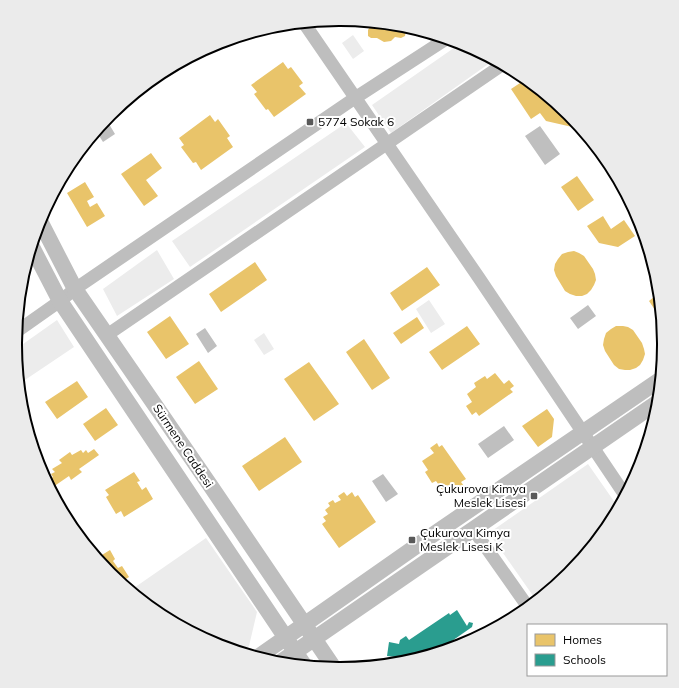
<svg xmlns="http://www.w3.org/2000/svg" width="679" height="688" viewBox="0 0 679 688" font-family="Mulish,sans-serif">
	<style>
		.green { fill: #ececec }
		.water { fill: #bfbfbf }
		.homes { fill: #e9c46a }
		.schools { fill: #2a9d8f }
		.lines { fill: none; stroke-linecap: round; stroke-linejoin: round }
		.minor { stroke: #bebebe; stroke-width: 13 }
		.tertiary { stroke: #bebebe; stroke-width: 16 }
		.poi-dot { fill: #595959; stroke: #fff; stroke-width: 1.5 }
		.labels { text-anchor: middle; stroke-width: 4; stroke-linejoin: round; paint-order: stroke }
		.poi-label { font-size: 12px; fill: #000; stroke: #fff; text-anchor: start }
		.street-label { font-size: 12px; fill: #000; stroke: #fff }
		.rim { fill: none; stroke: #000; stroke-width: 2 }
	</style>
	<rect width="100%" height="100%" fill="#fff"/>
	<path class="green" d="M353 35 364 51 353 59 342 43Z
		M461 43 494 60 391 133 372 105Z
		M346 123 365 147 190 267 172 241Z
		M157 250 174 279 117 316 103 289Z
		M429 300 445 324 431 333 416 309Z
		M57 320 74 347 19 384 16 349Z
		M264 333 274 349 264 355 254 340Z
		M588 464 618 507 609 524 569 574 536 600 489 533Z
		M206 538 257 612 249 646 241 652 215 644 159 614 131 590Z"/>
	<path class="water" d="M106 119 115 134 103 142 96 131Z
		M540 126 560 154 545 165 525 136Z
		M588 305 596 316 578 329 570 318Z
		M205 328 217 346 208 353 196 334Z
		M504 426 514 440 488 458 478 444Z
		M383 474 398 494 386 502 372 481Z"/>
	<path class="homes" d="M372 23 405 27 406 30 405 36 401 38 395 37 391 41 384 42 377 38H371L368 36V30Z
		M283 62 288 69 291 67 303 83 299 86 306 94 274 117 268 109 266 110 254 94 257 92 251 85Z
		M526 79 569 115 581 129 546 121 540 113 531 119 511 89Z
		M210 115 215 122 218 119 230 136 227 138 233 147 201 170 196 162 193 163 181 147 184 145 179 138Z
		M151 153 162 168 146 180 158 196 144 206 121 174Z
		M577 176 594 200 578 211 561 187Z
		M85 182 94 197 87 201 90 207 97 203 105 216 87 227 67 193Z
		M603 216 611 229 624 220 635 236 618 247 599 243 587 226Z
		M574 251 579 253 584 256 593 269 595 274 596 280 594 285 591 290 587 294 582 296H576L570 294 565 291 556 276 554 270 555 264 558 259 562 254 568 252Z
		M255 262 267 280 221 312 209 294Z
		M427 267 440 285 402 311 390 293Z
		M659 293 661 314 659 316 649 301Z
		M170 316 189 344 166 359 147 332Z
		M417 317 424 328 401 344 393 333Z
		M467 326 480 344 442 370 429 352Z
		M616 326H623L628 327 633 330 642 343 644 349 645 354 643 360 640 365 636 368 630 370H625L619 369 614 365 605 351 603 345 604 339 606 333 611 329Z
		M364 339 390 378 372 390 346 352Z
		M199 361 218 389 195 404 176 377Z
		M309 362 339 404 314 421 284 379Z
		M495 373 504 384 509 380 514 386 510 389 513 392 479 416 476 412 472 415 466 406 472 402 467 394 476 387 474 383 485 376 487 379Z
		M77 381 88 397 57 419 45 402Z
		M106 408 118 425 95 441 83 424Z
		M547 409 554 419 552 437 538 447 522 426Z
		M25 420 36 436 31 440Z
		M285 437 302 462 259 491 242 466Z
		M437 443 439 447 442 445 466 479 461 482 464 486 455 492 451 485 443 491 436 481 432 483 425 472 428 470 422 461 434 453 430 448Z
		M94 449 99 455 79 469 82 472 71 480 69 476 53 487 48 480 53 477 51 474 55 472 52 469 62 463 59 460 70 452 72 455 81 450 83 453 86 450 88 453Z
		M134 472 140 481 137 482 142 490 146 487 153 499 124 517 121 511 116 514 106 497 109 495 105 490Z
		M344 492 347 496 352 492 355 497 358 495 376 522 339 548 322 524 326 521 323 517 328 514 325 510 330 506 328 503 333 500 335 503 341 500 338 496Z
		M110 550 115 559 113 561 118 568 122 566 129 577 121 582 110 573 97 558Z"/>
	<path class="schools" d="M457 610 467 626 469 622 473 623 472 627 449 643 452 647 403 662 396 663 395 662 396 657 387 656 389 642 399 644 400 640 406 636 409 640 449 613 450 615Z"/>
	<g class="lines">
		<path class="minor" d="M304 23 479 278 625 495
			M16 332 60 301 75 289 355 98 446 39
			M107 335 502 65
			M473 529 528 607"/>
		<path class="tertiary" d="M40 221 75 289 210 485 334 668
			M32 247 60 301 304 665
			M258 657 415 547 661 379
			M279 663 658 402"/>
	</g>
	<g class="poi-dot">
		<rect x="306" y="118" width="8" height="8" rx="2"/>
		<rect x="530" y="492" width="8" height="8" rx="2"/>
		<rect x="408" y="536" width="8" height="8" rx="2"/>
	</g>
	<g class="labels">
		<g class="poi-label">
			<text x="318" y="126">5774 Sokak 6</text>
			<text x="526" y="493" text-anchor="end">Çukurova Kimya<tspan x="526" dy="14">Meslek Lisesi</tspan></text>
			<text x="420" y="537">Çukurova Kimya<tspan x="420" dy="14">Meslek Lisesi K</tspan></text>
		</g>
		<g class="street-label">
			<text transform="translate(183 446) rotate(56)" y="4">Sürmene Caddesi</text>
		</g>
	</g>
	<path d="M0 0H679V688H0ZM339 26H340A317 317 0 0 1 657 343V345A317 317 0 0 1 340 662H339A317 317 0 0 1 22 345V343A317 317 0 0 1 339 26Z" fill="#ebebeb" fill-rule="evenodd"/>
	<path class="rim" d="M339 26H340A317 317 0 0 1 657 343V345A317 317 0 0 1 340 662H339A317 317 0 0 1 22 345V343A317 317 0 0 1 339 26Z"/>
	<rect x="527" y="624" width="140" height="52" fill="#ffffff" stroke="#999999"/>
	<rect x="535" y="634" width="20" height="12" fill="#e9c46a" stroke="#999999"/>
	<text x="563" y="644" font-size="12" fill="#000000">Homes</text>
	<rect x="535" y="654" width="20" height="12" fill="#2a9d8f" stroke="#999999"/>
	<text x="563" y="664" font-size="12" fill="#000000">Schools</text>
</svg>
